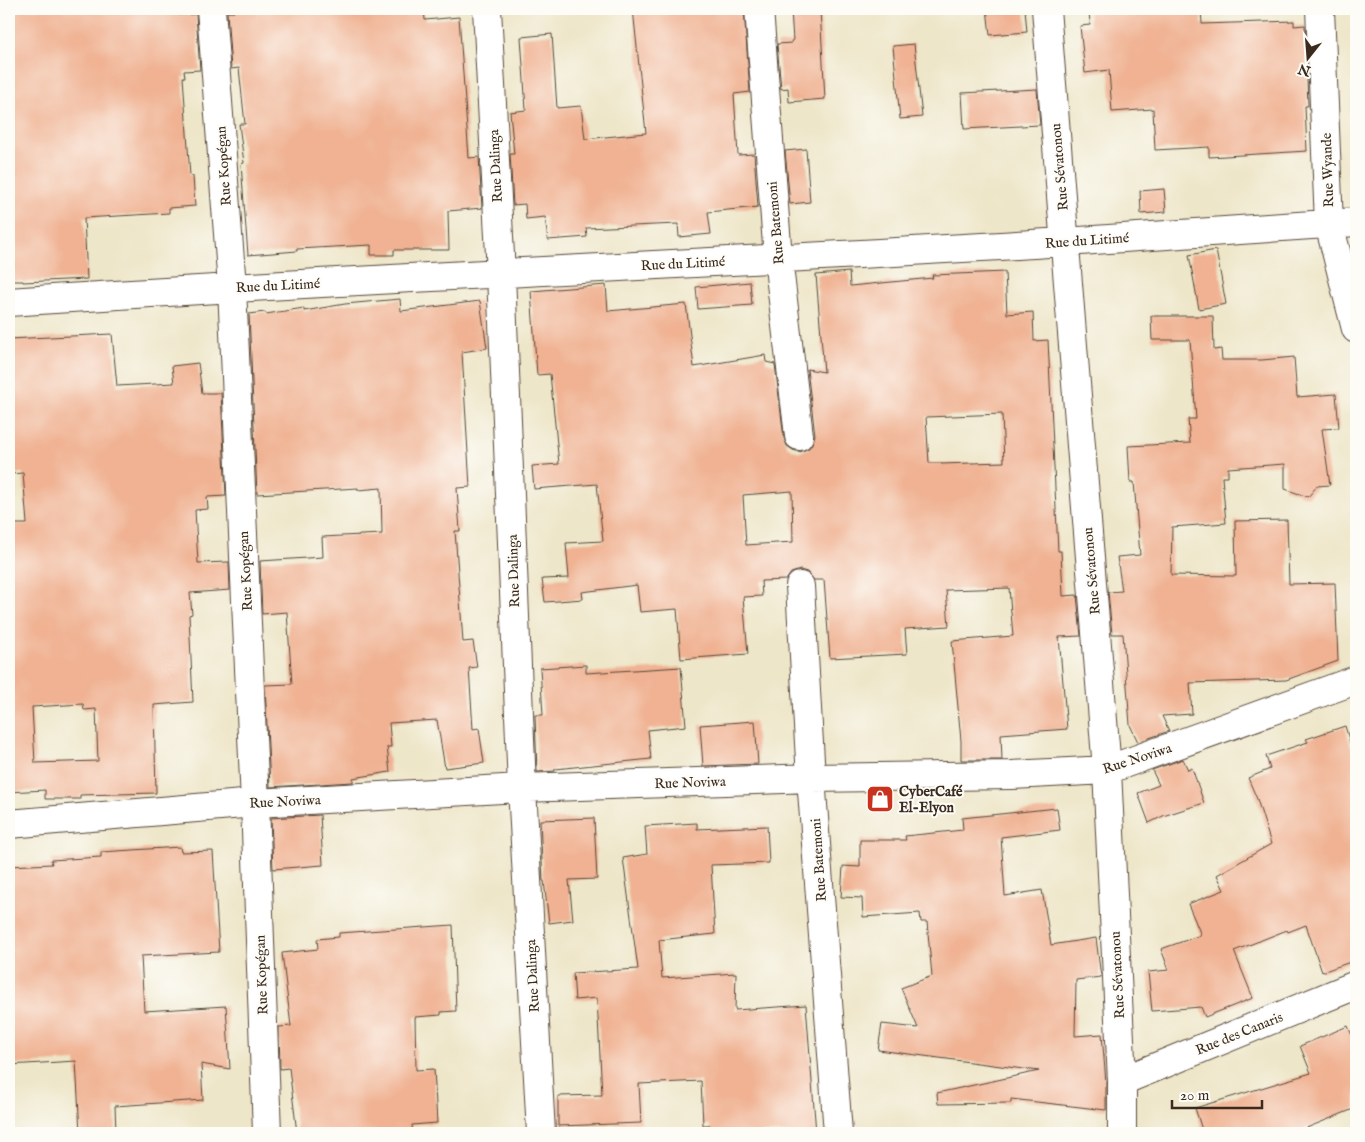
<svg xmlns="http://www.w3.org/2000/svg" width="1365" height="1142" viewBox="0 0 1365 1142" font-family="'IM FELL English',serif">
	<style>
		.building { fill: #f0b293; fill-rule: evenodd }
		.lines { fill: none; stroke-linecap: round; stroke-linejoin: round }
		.street-casing { stroke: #564638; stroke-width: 30 }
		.street { stroke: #fff; stroke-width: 28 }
		.labels { text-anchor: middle; stroke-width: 4; stroke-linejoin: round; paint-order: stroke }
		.street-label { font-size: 14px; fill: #3b2a1e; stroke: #fdfcf7 }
		.poi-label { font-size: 14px; font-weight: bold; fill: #3b2a1e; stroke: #fdfcf7; text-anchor: start }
	</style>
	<rect width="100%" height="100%" fill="#fdfcf7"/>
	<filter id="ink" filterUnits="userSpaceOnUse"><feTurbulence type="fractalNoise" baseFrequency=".02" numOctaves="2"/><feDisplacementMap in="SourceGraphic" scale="10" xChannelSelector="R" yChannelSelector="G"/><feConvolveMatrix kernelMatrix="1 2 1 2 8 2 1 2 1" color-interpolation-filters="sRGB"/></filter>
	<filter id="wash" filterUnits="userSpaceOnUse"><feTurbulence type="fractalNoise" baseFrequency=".0096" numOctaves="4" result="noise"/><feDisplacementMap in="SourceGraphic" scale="20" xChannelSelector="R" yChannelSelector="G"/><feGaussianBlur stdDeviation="1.12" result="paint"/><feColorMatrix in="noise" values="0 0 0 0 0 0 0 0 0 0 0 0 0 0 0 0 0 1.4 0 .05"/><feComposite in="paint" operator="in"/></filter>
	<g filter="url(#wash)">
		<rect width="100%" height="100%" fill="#eee6c9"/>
		<g id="blocks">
			<path class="building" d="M9 9H98V13L145 9H178L179 15 196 14 200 70 184 71 185 77H183L190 176H193L195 206 169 208V213L84 218 87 279 23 282V281H9Z
				M234 9H424L425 20 459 17 469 158 479 157 482 208 448 211 449 250H394V255H371V245L297 249V251L248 255 241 164 244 163 239 124H245L239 68 231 69 227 12H234Z
				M633 9H744L750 92 734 94 738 155 754 154 758 207 708 212 711 234 679 237 678 224 586 228 587 237 548 240 545 217 526 219 525 204 513 205 510 154H514L510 112 526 110 521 37 552 34 557 108 581 106 585 139 646 133Z
				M791 9H820L825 99 789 102 788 88 781 89 777 44 792 43 791 41H793Z
				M987 9H1025L1027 32 990 35Z
				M1089 9H1201L1202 24 1294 21V26L1305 25 1308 106H1305L1307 151 1209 157V147L1155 150 1153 109 1112 112 1109 70 1085 73 1080 26 1090 25Z
				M914 44 922 117 900 119 893 46Z
				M1037 89 1040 125 964 129 962 93Z
				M806 149 810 202 790 204 785 151Z
				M1164 189 1166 212 1141 214 1140 191Z
				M1216 250 1226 304 1199 309 1189 255Z
				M849 272 850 286 933 278 932 275 1005 272 1007 314 1033 312 1034 341 1048 340 1058 551H1061L1063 596 1077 595 1081 636 1059 637 1067 729 1001 734 1002 760H961V741L952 641 1013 636 1009 588 946 590 949 626 905 629 907 654 830 658 824 580H814L807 572 800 570 791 573 786 580 761 581 762 596 743 597 748 654 681 659 677 609 640 612 637 585 582 592 583 599 545 602 542 579 569 578 566 543 603 541 597 484 534 489 532 466 559 464 550 374 537 375 531 291 606 285 608 311 686 304 694 367 765 355 766 362 775 364 784 438 787 446 793 450 800 452 809 448 813 442 815 435 807 369 824 372 816 275ZM1002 414 1004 462 941 464V463H929L926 417ZM792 491 793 542 746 545 743 495Z
				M750 282 752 305 698 309 696 287Z
				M400 299 401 311 480 301 487 348 462 352 470 487 457 488 460 531H455L463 642 473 641 477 667 469 668 473 729 479 728 484 763 445 768 437 720 389 723 391 747H387L390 772 353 778V782L270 787 265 685 292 684 287 612 262 614 260 561 323 557 322 537 382 534 381 488 358 490V488L257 494 249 314 265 312 266 314 304 308V311L345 304Z
				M1151 316H1213L1214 350 1221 349 1222 360H1262L1294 357 1297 397 1336 394 1339 428 1322 429 1330 485 1317 486 1308 497 1285 489V464L1228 468V477H1222L1226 523 1172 527 1171 575 1236 576 1235 521 1287 520 1289 584 1335 583 1338 661 1286 680 1190 683 1192 714 1162 716 1169 731 1138 742 1130 725 1123 634H1112L1108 592 1122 591 1117 557 1140 555 1134 482H1130L1128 446 1190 443 1188 419H1196L1190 340H1152Z
				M112 334 117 386 174 383 172 366 198 363 202 393H221L226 496 207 497 208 509 195 510 198 563 229 562 230 590 190 593 192 614 189 615 193 702 154 705 156 793 80 795V799H45V790L9 792V524H27L23 473 9 474V339ZM83 704 84 710 96 709 98 761 35 763 32 707Z
				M586 665V673L681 667 686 726 648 730 651 759 555 769V771L537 772 535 715H543L540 668Z
				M755 721 758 764 703 766 700 725Z
				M1345 726 1356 762V960L1322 972 1306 925 1288 932 1287 930 1234 951 1253 998 1205 1017 1201 1007 1152 1011 1148 972 1169 970 1161 949 1201 935 1188 904 1224 890 1217 875 1271 844 1257 799 1248 778 1270 769 1266 756 1308 742 1306 739Z
				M1183 759 1188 770 1192 768 1204 803 1163 816 1149 823 1138 793 1159 785 1152 770Z
				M1057 808 1060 830 1001 837 1005 896 1042 890 1051 945 1096 938 1101 977 1076 980 1075 1036 1102 1034 1106 1083V1110L1011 1099V1103L938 1104 937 1093 1039 1071 878 1050 882 1024 918 1028 901 988 932 976 927 922H921L920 913 863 917 862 898 841 897 843 866 860 867V840H906L905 836 963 830 962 818Z
				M320 815 323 865 273 869 271 818Z
				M594 818 597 879 569 880 573 920 549 923 544 881H543L540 820Z
				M697 823V829L767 826 769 863 711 865 715 934 659 940 662 978 736 973 735 1010 806 1005 816 1133H710V1125H703L701 1081 639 1084 641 1123 558 1126V1096L602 1095 597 998 575 1000 573 973 638 969 623 858 647 854 645 826Z
				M180 847 181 852 213 851 219 952 141 956 144 1011 226 1006 230 1069 201 1064 203 1100 115 1106 116 1133H80L76 1061 9 1065V866L52 864 51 860 101 857V852Z
				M453 925 456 1011 441 1012V1015L415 1017 416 1070 434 1069 437 1123 412 1125 413 1133H297L289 1068 280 1069 279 1027 291 1026 282 953 318 949 317 939 339 937V933Z
				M1348 1026 1356 1045V1108L1294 1133H1203L1195 1108 1311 1073 1300 1046Z"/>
		</g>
	</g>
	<g filter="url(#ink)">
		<use href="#blocks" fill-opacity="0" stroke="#564638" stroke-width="1"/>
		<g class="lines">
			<g class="street-casing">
				<path id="street" d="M211 9 232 287 255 803 267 1133
					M487 9 501 274 522 788 541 1133
					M759 9 778 258 799 436
					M1046 9 1107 770 1122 1081V1133
					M1320 9 1329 224 1356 329
					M9 302C361 278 713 264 1065 242 1162 236 1259 228 1356 222
					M800 586 811 778 838 1133
					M9 824 255 803 522 788 811 778 1012 775 1107 770 1356 680
					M1122 1081 1356 985"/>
			</g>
			<use href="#street" class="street"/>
		</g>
	</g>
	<defs>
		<g id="shop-square" transform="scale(1.4375)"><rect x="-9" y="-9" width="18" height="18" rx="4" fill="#c8321e" stroke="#fdfcf7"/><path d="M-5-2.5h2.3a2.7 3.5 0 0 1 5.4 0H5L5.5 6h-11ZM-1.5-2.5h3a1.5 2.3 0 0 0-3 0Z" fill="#fff"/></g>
	</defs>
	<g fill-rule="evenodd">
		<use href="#shop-square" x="880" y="799"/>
	</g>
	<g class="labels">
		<g class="street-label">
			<text transform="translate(223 166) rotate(-94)" y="5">Rue Kopégan</text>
			<text transform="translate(495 166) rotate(-93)" y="5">Rue Dalinga</text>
			<text transform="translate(1059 167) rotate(-95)" y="5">Rue Sévatonou</text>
			<text transform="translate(1327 170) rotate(-92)" y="5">Rue Wyande</text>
			<text transform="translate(775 223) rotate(-95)" y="5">Rue Batemoni</text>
			<text transform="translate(1087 240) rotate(-4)" y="5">Rue du Litimé</text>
			<text transform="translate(683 263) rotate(-3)" y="5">Rue du Litimé</text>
			<text transform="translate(278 285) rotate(-3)" y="5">Rue du Litimé</text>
			<text transform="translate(245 571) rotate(-93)" y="5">Rue Kopégan</text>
			<text transform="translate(513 571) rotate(-92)" y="5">Rue Dalinga</text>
			<text transform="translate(1091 571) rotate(-95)" y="5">Rue Sévatonou</text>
			<text transform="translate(1137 758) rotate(-18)" y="5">Rue Noviwa</text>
			<text transform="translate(690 782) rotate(-2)" y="5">Rue Noviwa</text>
			<text transform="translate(285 801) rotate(-3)" y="5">Rue Noviwa</text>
			<text transform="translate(818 860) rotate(-94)" y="5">Rue Batemoni</text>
			<text transform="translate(261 975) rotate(-92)" y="5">Rue Kopégan</text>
			<text transform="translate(1117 975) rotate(-93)" y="5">Rue Sévatonou</text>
			<text transform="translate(532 976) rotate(-93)" y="5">Rue Dalinga</text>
			<text transform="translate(1239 1033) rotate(-22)" y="5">Rue des Canaris</text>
		</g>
		<g class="poi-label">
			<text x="899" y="796">CyberCafé<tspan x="899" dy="16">El-Elyon</tspan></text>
		</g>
	</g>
	<rect width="1365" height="1142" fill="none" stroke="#fdfcf7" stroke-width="30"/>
	<g transform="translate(1308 58) rotate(197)" stroke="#fdfcf7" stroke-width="4" paint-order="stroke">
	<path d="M0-4L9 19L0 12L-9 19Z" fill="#3b2a1e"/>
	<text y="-8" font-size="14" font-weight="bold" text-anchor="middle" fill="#3b2a1e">N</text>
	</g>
	<path d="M1172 1100v8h90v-8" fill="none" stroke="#3b2a1e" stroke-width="2.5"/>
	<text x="1180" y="1100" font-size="15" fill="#3b2a1e" stroke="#fdfcf7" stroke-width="4" paint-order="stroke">20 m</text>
</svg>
